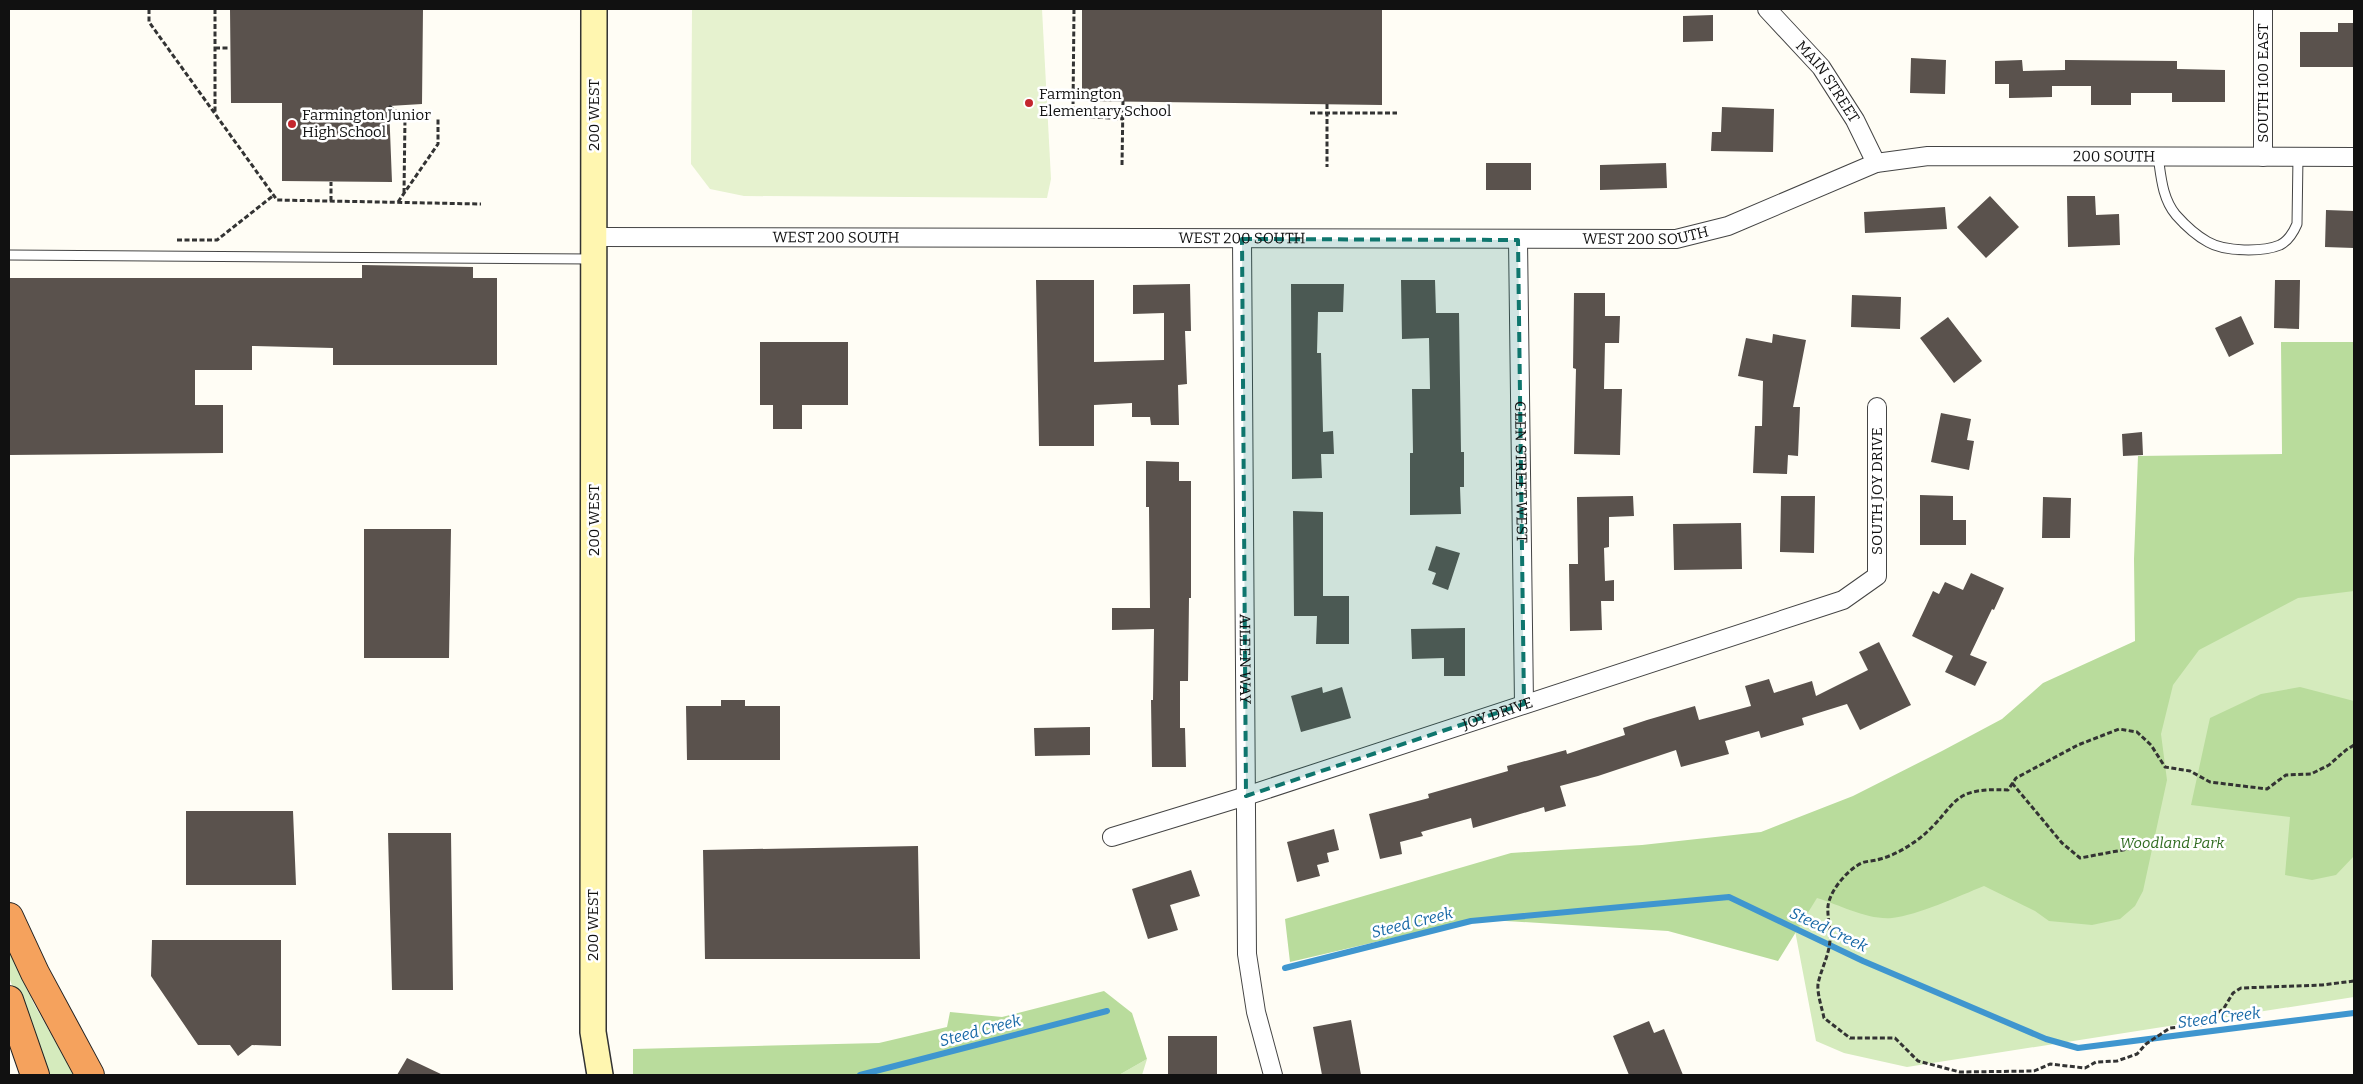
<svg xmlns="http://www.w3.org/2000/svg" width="2363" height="1084" viewBox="0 0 2363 1084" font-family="Bitter,serif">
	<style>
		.green { fill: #d5ebbd }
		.forest { fill: #b9dc9c }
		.pitch { fill: #e6f2cf }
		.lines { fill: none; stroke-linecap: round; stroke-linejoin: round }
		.stream { stroke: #3f96cf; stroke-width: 6 }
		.building { fill: #5a524d }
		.service-casing { stroke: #444; stroke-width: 11 }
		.minor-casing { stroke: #444; stroke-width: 20 }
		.secondary-casing { stroke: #333; stroke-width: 28 }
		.motorway-casing { stroke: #222; stroke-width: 30 }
		.path { stroke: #333; stroke-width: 3; stroke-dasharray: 5 2.5; stroke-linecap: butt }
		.service { stroke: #fff; stroke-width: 9 }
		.minor { stroke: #fff; stroke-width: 18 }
		.secondary { stroke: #fff6b0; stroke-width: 25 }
		.motorway { stroke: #f5a25d; stroke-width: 28 }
		.marked { fill: #0f766e; fill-opacity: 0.2; stroke: #0f766e; stroke-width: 4; stroke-dasharray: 10 6; stroke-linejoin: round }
		.poi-dot { fill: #c4262e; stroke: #fff; stroke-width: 2 }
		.labels { text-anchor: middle; stroke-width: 5; stroke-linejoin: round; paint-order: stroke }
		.street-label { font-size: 15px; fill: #111; stroke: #fff }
		.poi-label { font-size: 15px; fill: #111; stroke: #fff; text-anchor: start }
		.park-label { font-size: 15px; font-style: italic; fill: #2f6b1f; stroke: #fff }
		.water-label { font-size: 16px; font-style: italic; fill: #1768a6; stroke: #fff }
	</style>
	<rect width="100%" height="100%" fill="#fffdf5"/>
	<path class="green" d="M2354 480V997L1907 1067 1844 1053 1816 1041 1777 836 2097 678Z
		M9 951 34 1004 74 1075H44L9 977Z
		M1147 1059 1142 1075H1119Z"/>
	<path class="forest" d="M2281 342H2354V591L2298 598 2199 650 2173 685 2161 734 2167 780 2143 891 2135 906 2120 919 2092 925 2049 921 2035 911 1984 886C1959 896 1918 915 1892 918 1867 920 1840 905 1817 898L1778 961 1668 931 1474 919 1290 962 1285 919 1511 853 1642 845 1761 832 1853 796 1942 751 2002 719 2043 683 2135 641 2134 559 2138 456 2282 454Z
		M2300 687 2354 701V856L2336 875 2312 880 2285 875 2290 817 2191 805 2210 718 2261 694Z
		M1104 991 1132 1013 1147 1059 1119 1075H633V1049L879 1043 947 1027 950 1012 1002 1017Z"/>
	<path class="pitch" d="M692 9H1042L1051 179 1047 198 744 196 710 189 691 164Z"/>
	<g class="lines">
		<path class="stream" d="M1285 968 1471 921 1729 897 1863 961 2046 1039 2078 1048 2354 1013
			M860 1075 1107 1011"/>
	</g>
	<path class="building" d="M230 9H423L422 104 389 106 392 182 282 181V103H231Z
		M1082 9H1382V105L1082 101Z
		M1713 15V41L1683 42V16Z
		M2338 23H2354V67H2300V32H2338Z
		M1911 58 1946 60 1945 94 1910 93Z
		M2022 60 2023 71 2065 70V60L2177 61V69L2225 70V102H2172V93H2131V105H2091V86H2052V97L2009 98V84H1995V61Z
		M1722 107 1774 109 1773 152 1711 151 1712 132H1721Z
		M1486 163H1531V190H1486Z
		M1666 163 1667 188 1600 190V165Z
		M1990 196 2019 227 1986 258 1957 227Z
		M2067 196H2095L2096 215 2119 214 2120 245 2068 247Z
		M1945 207 1947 229 1865 233 1864 212Z
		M2326 210 2354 211V248L2325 247Z
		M362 265 473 267V278H497V365H333V348L252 346V370H195V405H223V453L9 455V278H362Z
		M1036 280H1094V362L1164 360V313L1133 314V285L1190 284 1191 331H1185L1187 384 1178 385 1179 425H1151L1150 417H1132V403L1094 405V446H1039Z
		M1401 280H1435L1436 313H1459L1461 452H1464V487H1460L1461 514 1410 515V453H1413L1412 389H1430L1429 338 1402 339Z
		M2275 280H2300L2299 329 2274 328Z
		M1291 284H1344L1343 312H1318L1317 353H1321L1323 432 1333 431 1334 454H1321L1322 478 1292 479Z
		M1574 293H1605V316H1620L1619 343H1605L1604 389H1622L1620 455 1574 454 1576 369 1573 368Z
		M1852 295 1901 297 1900 329 1851 327Z
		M2241 316 2254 344 2229 357 2215 328Z
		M1948 317 1982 361 1954 383 1920 338Z
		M1773 334 1806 340 1793 407H1800L1798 456 1788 455 1787 474 1753 473 1755 426H1762L1763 381 1738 376 1746 338 1772 343Z
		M760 342H848V405H802V429H773V405H760Z
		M1941 413 1971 419 1967 440 1974 441 1969 470 1931 462Z
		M2142 432 2143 455 2123 456 2122 434Z
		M1146 461 1179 462V481H1191V598H1189L1188 681H1180V728H1185L1186 767H1152L1151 700H1153L1154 629 1112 630V608H1150L1149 507H1146Z
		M1920 495 1953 496V520H1966V545H1920Z
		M1633 496 1634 516 1609 517V547L1604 548 1605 581 1614 580V601H1601L1602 630 1570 631 1569 564H1578L1577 497Z
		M1781 496H1815L1814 553 1780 552Z
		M2043 497 2071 498 2070 538H2042Z
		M1293 511 1323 512V596H1349V644H1316L1317 616H1294Z
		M1741 523 1742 569 1674 570 1673 524Z
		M364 529H451L449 658H364Z
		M1436 546 1460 553 1448 590 1432 584 1436 573 1428 570Z
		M1971 573 2004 588 1994 610 1992 609 1970 655 1987 662 1975 686 1945 672 1953 656 1912 636 1933 591 1939 594 1945 582 1963 590Z
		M1465 628V676H1444V658L1412 659 1411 629Z
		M1879 642 1911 705 1860 730 1847 704 1802 718 1804 725 1761 738 1759 731 1725 741 1729 754 1681 767 1676 750 1598 776 1560 786 1566 806 1545 812 1544 807 1473 828 1471 818 1421 832 1423 836 1400 842 1402 854 1380 859 1369 814 1429 798 1428 794 1508 771 1507 766 1566 750 1567 754 1625 735 1623 728 1647 720 1695 706 1699 720 1751 706 1745 686 1769 679 1774 693 1812 681 1816 696 1868 670 1859 652Z
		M1322 687 1323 693 1342 687 1351 718 1301 732 1291 696Z
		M721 700H745V706H780V760H687L686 706H721Z
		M1090 727V755L1035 756 1034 728Z
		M186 811H293L296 885H186Z
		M1334 829 1339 850 1327 853 1329 862 1317 865 1320 876 1297 882 1287 842Z
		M388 833H451L453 990H392Z
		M918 846 920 959H705L703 850Z
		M1191 870 1200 896 1170 905 1178 930 1148 939 1132 889Z
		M152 940H281V1046L252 1045 238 1056 230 1045H198L151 976Z
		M1351 1020 1361 1075H1322L1313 1027Z
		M1649 1021 1654 1033 1664 1029 1683 1075H1629L1613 1036Z
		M1168 1036H1217V1075H1168Z
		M407 1058 443 1075H397Z"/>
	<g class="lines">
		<g class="service-casing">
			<path id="service" d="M2158 156C2161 176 2162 198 2176 215 2184 224 2197 236 2208 242 2225 252 2263 252 2280 245 2288 241 2294 231 2297 224L2298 157
				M9 255 593 259"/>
		</g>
		<g class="minor-casing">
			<g id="minor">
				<path id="s1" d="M1767 9 1821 67 1855 120 1876 163"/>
				<path d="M2263 157V9"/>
				<path id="s2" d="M594 237 1676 239 1728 226 1876 163 1928 156 2354 157"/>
				<path id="s3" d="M1242 239 1247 954 1256 1012 1273 1075"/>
				<path id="s4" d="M1518 240 1524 704"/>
				<path id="s5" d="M1112 837 1246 796 1843 600 1877 576V407"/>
			</g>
		</g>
		<g class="secondary-casing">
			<path id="secondary" d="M594 9 593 1032 600 1075"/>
		</g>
		<g class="motorway-casing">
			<path id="motorway" d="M9 917 35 973 90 1075
				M9 1000 35 1075"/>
		</g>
		<path class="path" d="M149 9V22L277 200 481 204
			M215 9V113
			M1074 9 1073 108 1080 116 1123 119
			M215 48H230
			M1327 104V167
			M389 106 405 118 404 193
			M1310 113H1397
			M1122 165 1123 101
			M331 201V182
			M398 202 438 144V117
			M177 240H217L274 195
			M2354 745 2346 750 2329 765 2311 774 2286 775 2267 789 2210 782 2190 771 2165 767 2151 745 2137 732 2119 729 2078 745 2016 778 2008 790C1947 787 1959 806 1920 838 1908 847 1895 855 1880 859 1873 862 1865 860 1858 865 1845 873 1830 891 1828 906 1827 917 1831 929 1830 940 1829 956 1821 969 1818 984 1817 994 1822 1008 1824 1018L1850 1038H1895L1918 1061 1960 1072 2034 1071 2050 1064 2085 1068 2096 1062 2117 1061 2137 1054 2146 1044 2170 1028 2203 1025 2224 1008 2233 993 2241 988 2322 985 2354 981
			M2012 783 2062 843 2080 858 2176 840"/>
		<use href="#service" class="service"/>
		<use href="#minor" class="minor"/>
		<use href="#secondary" class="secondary"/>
		<use href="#motorway" class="motorway"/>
	</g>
	<path class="marked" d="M1242 239 1518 240 1524 704 1246 796Z"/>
	<g class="poi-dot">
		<circle cx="1029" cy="103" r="5"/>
		<circle cx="292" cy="124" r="5"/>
	</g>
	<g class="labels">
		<g class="street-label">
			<text dy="5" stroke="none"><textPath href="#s1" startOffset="95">MAIN STREET</textPath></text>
			<text transform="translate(2263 83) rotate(-90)" y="5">SOUTH 100 EAST</text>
			<text transform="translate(594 115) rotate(-90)" y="5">200 WEST</text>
			<text dy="5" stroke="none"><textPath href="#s2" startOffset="1535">200 SOUTH</textPath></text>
			<text dy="5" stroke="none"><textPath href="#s2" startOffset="1052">WEST 200 SOUTH</textPath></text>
			<text dy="5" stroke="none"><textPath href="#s2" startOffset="242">WEST 200 SOUTH</textPath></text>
			<text dy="5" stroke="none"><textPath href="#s2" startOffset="648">WEST 200 SOUTH</textPath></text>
			<text dy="5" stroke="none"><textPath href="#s4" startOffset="232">GLEN STREET WEST</textPath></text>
			<text transform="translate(1877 491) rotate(-90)" y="5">SOUTH JOY DRIVE</text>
			<text transform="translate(594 520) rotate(-90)" y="5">200 WEST</text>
			<text dy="5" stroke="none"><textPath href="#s3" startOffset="420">AILEEN WAY</textPath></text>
			<text dy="5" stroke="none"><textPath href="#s5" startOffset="405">JOY DRIVE</textPath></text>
			<text transform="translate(593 925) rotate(-90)" y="5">200 WEST</text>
		</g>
		<g class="poi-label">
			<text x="1039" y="99">Farmington<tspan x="1039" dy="17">Elementary School</tspan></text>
			<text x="302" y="120">Farmington Junior<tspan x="302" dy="17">High School</tspan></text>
		</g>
		<g class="park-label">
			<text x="2172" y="848">Woodland Park</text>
		</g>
		<g class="water-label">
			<text transform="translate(1412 922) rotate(-14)" y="6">Steed Creek</text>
			<text transform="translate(1829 929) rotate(25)" y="6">Steed Creek</text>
			<text transform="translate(2219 1017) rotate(-7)" y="6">Steed Creek</text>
			<text transform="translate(980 1030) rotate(-15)" y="6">Steed Creek</text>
		</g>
	</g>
	<rect width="2363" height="1084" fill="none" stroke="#111111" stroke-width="20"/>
</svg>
